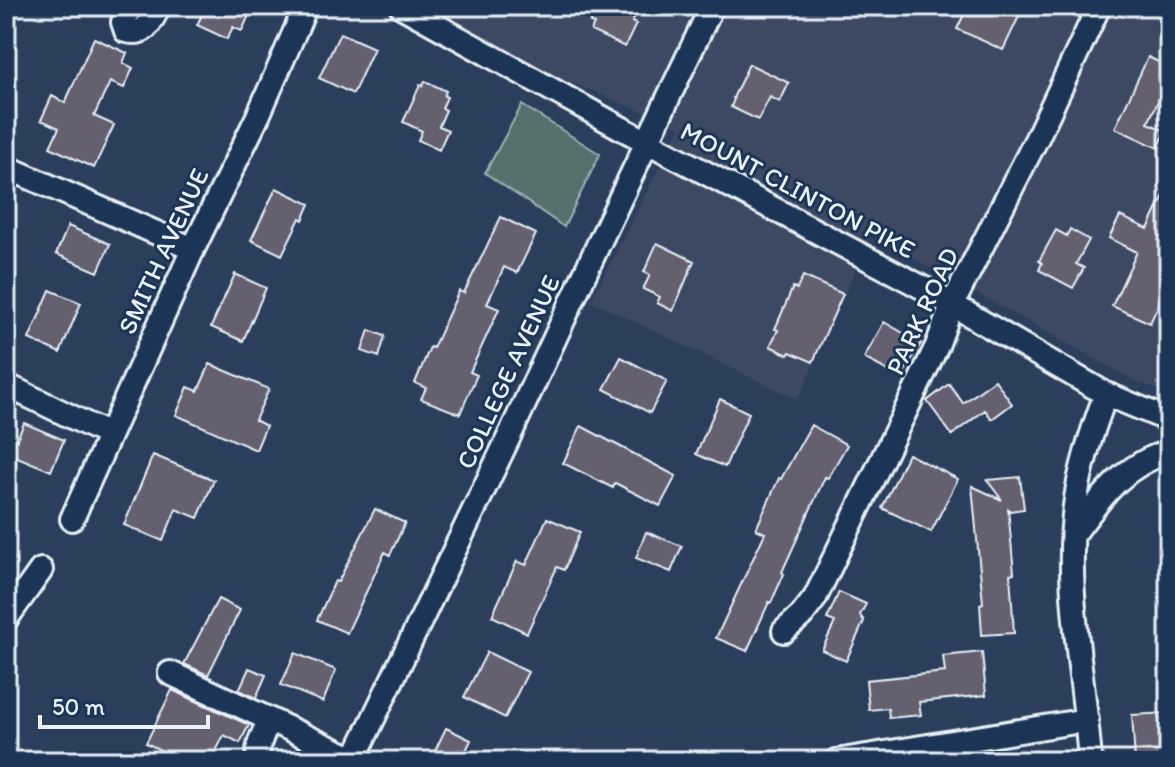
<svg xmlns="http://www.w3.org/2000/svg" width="1175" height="767" viewBox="0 0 1175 767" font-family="Itim,sans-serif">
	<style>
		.built { fill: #3c4862 }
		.green { fill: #546f6d; stroke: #9eb0b2; stroke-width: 2 }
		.building { fill: #656170; stroke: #e8f1f8; stroke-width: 2 }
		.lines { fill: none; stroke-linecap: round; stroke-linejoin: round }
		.minor-casing { stroke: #e8f1f8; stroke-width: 28 }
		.minor { stroke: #1d3557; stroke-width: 22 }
		.labels { text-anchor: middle; stroke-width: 6; stroke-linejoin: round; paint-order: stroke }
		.street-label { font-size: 26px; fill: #e8f1f8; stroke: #1d3557 }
	</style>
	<rect width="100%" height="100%" fill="#2b3e5c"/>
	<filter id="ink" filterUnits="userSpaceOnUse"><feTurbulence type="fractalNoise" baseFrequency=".0125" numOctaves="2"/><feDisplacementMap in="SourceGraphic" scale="16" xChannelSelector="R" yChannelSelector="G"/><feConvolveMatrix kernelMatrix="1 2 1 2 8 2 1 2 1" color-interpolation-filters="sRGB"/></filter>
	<g filter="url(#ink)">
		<path class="built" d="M427 6H1169V393L1137 382 871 235 798 400 591 301 680 127 543 71Z"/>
		<path class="green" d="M522 105 600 154 564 227 485 173Z"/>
		<path class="building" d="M206 6H253L242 31 233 27 227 39 197 25Z
			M598 6H640L632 22 636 24 625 47 591 31 594 24 590 23Z
			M968 6H1024L1003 50 957 29Z
			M340 33 374 48 353 94 319 78Z
			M94 38 127 53 123 63 133 68 124 88 110 82 94 116 114 125 94 168 50 147 59 128 41 120 52 96 65 103Z
			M1148 57 1169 67V77L1148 123 1166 131 1158 148 1115 128Z
			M749 64 789 83 780 102 770 97 758 120 731 107 734 99 733 98Z
			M425 81 446 91 444 96 447 97 442 108 446 110 439 126 448 130 439 150 418 140 422 131 403 122 420 85 422 86Z
			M1169 185V282L1150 323 1112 306 1137 252 1109 238 1120 216 1148 229Z
			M276 188 310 204 303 220 300 218 282 255 251 240Z
			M501 217 536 234 517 273 504 267 487 304 499 309 470 372 477 375 460 414 421 399 426 388 415 383 430 347 433 348 459 291 464 293Z
			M68 226 110 244 98 272 56 254Z
			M1070 229 1089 240 1076 264 1084 268 1073 288 1039 270 1042 263 1039 261 1056 230 1067 236Z
			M657 243 694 261 673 311 657 303 660 297 643 289 650 275 644 272Z
			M235 274 266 288 243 341 211 327Z
			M803 276 843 294 813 362 790 352 788 355 770 346 778 330 775 329 793 287 797 289Z
			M50 290 81 303 60 353 29 339Z
			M884 322 921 343 901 378 864 358Z
			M369 330 385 336 379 357 362 351Z
			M621 357 667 381 650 413 604 389Z
			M210 364 269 389 255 420 266 426 256 450 176 415 188 387 198 391Z
			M995 380 1012 404 992 419 985 410 952 435 927 401 949 384 963 403Z
			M720 399 749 413 725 467 696 454Z
			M24 423 64 440 51 471 10 454Z
			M811 425 847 445 828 478 825 477 782 572 784 574 771 603 769 602 747 651 716 638 765 533 756 529 779 478 781 479Z
			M581 426 676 476 660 506 615 483 613 488 563 463Z
			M908 454 958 479 931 532 882 508Z
			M153 455 214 480 198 518 176 509 163 541 124 525Z
			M1020 477 1024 509 1010 511 1008 508 1014 573 1010 574 1014 633 982 635 980 604 983 603 972 486 1002 500 987 480Z
			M375 509 405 523 390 555 385 552 347 633 317 620 335 581 338 582Z
			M547 518 580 532 564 570 557 567 527 633 492 616 517 561 526 565Z
			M646 532 682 546 671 572 636 558Z
			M839 592 866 604 860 615 864 621 846 661 822 650 835 622 827 619Z
			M218 599 240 610 208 675 184 664Z
			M487 652 528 672 505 718 464 697Z
			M982 652 986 695 919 702 921 715 889 718 888 708 869 710 866 680 945 672 943 656Z
			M295 653 336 670 323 702 281 685Z
			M249 668 266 675 256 698 239 690Z
			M172 690 249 725 240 743 224 735 211 761H183L146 743Z
			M1169 713V761H1135L1132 715Z
			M446 728 471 740 461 761H430Z"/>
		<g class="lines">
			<g class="minor-casing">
				<path id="minor" d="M131 6 123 22 126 31C146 36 151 22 159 6
					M401 6 621 128 927 290 1106 394 1169 420
					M6 167 193 249
					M6 385 109 435
					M72 519 193 249 258 116 306 6
					M1073 535C1100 499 1123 464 1169 452
					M6 619 41 570
					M784 631 802 615 815 598 937 346 952 305 1037 138 1099 6
					M170 673 354 759
					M260 761C254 747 264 733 270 720
					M353 761 507 441 600 241 712 6
					M836 761 1087 720
					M1090 761C1084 674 1063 586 1076 499 1081 463 1093 428 1106 394"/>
			</g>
			<use href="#minor" class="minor"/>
		</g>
	</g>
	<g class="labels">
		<g class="street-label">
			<text transform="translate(798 190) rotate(28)" y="9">MOUNT CLINTON PIKE</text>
			<text transform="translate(163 251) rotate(-65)" y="9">SMITH AVENUE</text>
			<text transform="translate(922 311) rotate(-65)" y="9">PARK ROAD</text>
			<text transform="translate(508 372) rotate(-65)" y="9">COLLEGE AVENUE</text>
		</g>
	</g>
	<rect width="1175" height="767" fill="none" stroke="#1d3557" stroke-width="32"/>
	<rect x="16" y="16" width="1143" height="735" fill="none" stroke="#e8f1f8" stroke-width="3" filter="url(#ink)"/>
	<path d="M40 715v12h168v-12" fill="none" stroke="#e8f1f8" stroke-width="4"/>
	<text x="52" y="715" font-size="24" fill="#e8f1f8" stroke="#1d3557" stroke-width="6" paint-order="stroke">50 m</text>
</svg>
